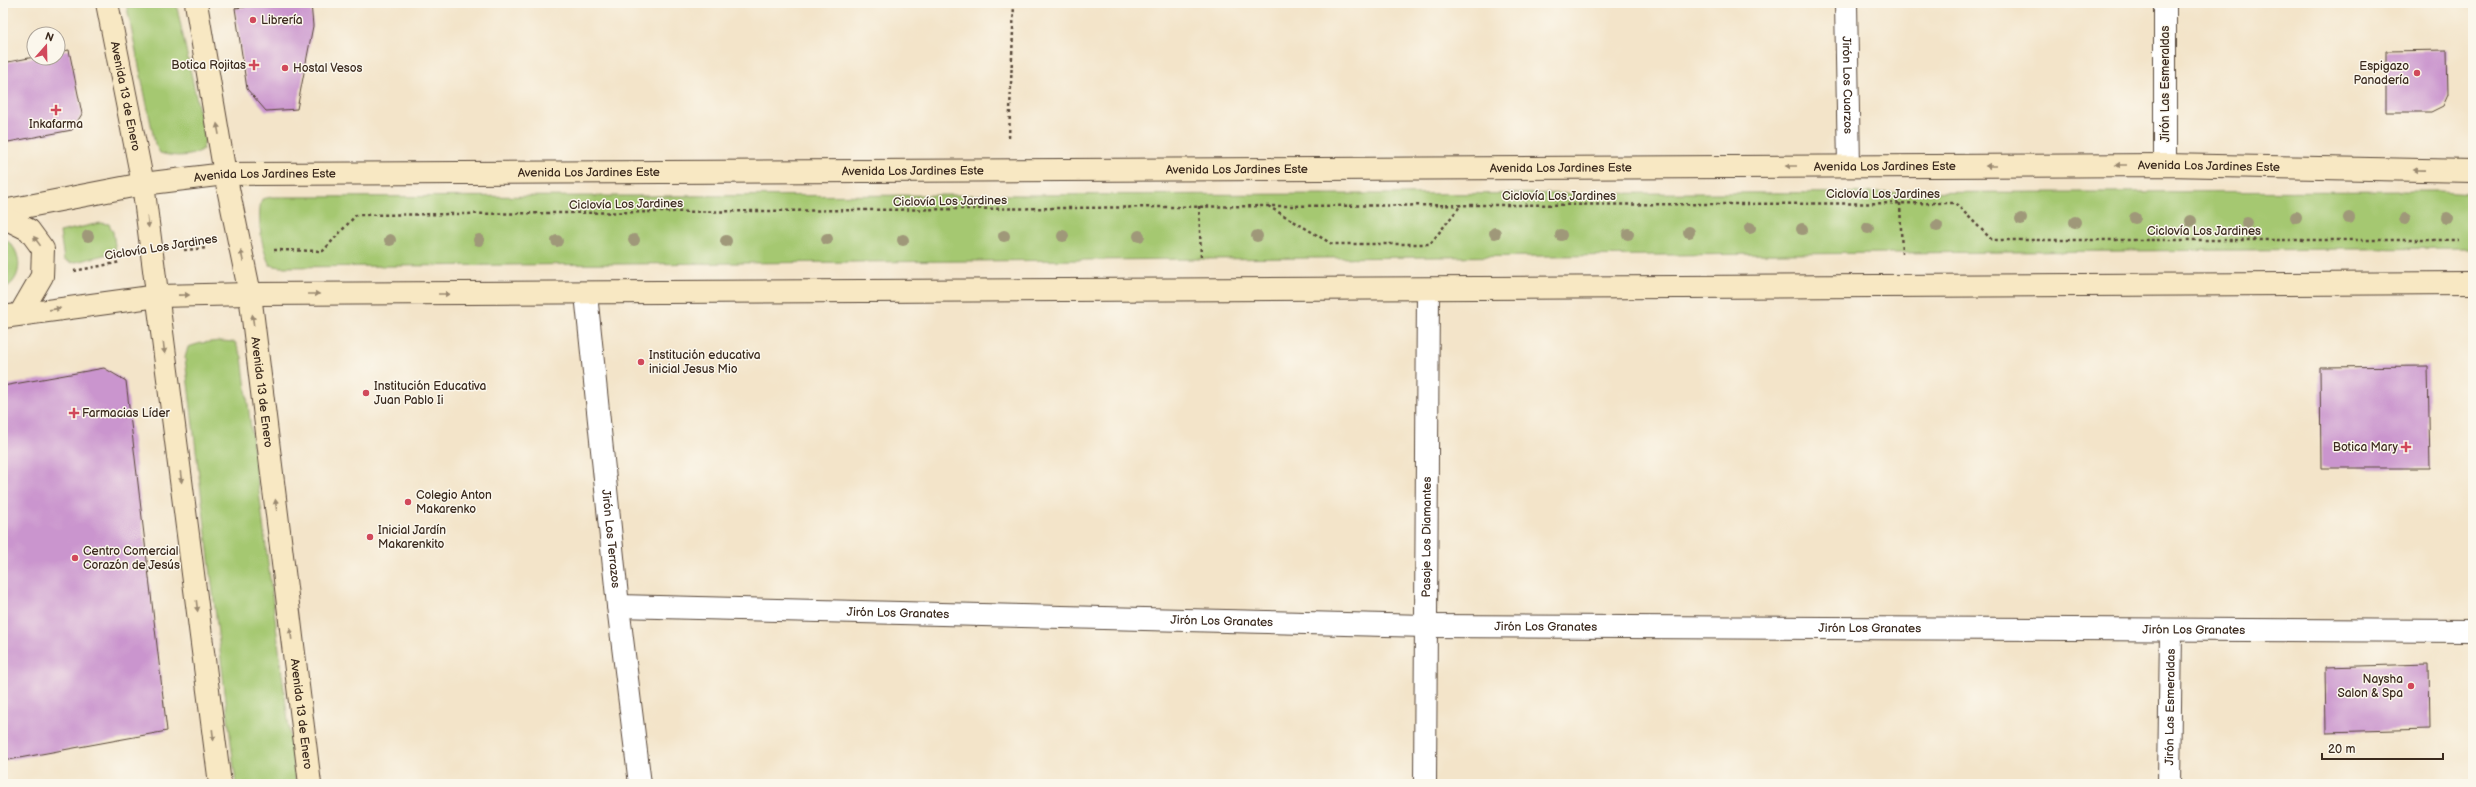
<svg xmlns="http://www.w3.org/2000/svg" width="2476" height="787" viewBox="0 0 2476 787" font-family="'Balsamiq Sans',sans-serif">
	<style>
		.green { fill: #a5c871; stroke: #707948 }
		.building { fill: #ca95ce }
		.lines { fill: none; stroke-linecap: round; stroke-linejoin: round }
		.pedestrian-casing { stroke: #574638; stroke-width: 24 }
		.minor-casing { stroke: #574638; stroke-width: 24 }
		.secondary-casing { stroke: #574638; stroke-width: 24 }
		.path { stroke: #574638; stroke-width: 2.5; stroke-dasharray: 3 3; stroke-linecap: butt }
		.pedestrian { stroke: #fff; stroke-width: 22 }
		.minor { stroke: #fff; stroke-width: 22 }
		.secondary { stroke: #f8e8c3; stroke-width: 22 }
		.tree { fill: #9f9879 }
		.oneway { fill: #9a8970 }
		.poi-dot { fill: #d1495b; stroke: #fbf7ec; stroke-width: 1.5 }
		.labels { text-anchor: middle; stroke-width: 3; stroke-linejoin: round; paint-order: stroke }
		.poi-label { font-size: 12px; fill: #3b2a1e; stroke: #fbf7ec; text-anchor: start }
		.street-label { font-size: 12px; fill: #3b2a1e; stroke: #fbf7ec }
	</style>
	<rect width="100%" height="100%" fill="#fbf7ec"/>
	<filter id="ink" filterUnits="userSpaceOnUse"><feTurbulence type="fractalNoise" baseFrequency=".025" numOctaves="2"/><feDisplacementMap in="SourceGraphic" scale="8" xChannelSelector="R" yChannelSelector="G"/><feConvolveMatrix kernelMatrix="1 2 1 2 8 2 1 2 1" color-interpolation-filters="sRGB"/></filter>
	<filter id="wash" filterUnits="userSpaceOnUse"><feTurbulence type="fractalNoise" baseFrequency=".012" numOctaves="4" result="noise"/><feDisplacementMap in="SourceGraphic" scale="16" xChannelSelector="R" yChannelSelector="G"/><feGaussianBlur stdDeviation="0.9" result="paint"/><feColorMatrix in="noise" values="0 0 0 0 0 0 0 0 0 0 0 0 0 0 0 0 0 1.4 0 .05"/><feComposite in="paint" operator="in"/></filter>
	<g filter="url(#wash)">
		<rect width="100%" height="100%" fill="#f3e4c9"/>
		<path class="green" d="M126 3H176L205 139 203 149C192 158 173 157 160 153L155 144Z
			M2439 191 2473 193V248L280 267 270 265C262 252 256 213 262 199L272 197Z
			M100 223 109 224 113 232 116 252 72 263 64 260 60 232Z
			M3 238C23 248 25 280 3 289Z
			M220 341 235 342 242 357 296 784H236L185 358 188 347 201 343Z"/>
		<g id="blocks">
			<path class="building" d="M244 3H311L313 26 297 109 266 111 247 89 235 8 245 7Z
				M69 50 82 114 72 130 3 143V63L34 57 58 58V52Z
				M2447 50 2448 95 2443 106 2431 112H2386V51Z
				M2428 366 2430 468H2321L2320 367Z
				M104 368 126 381 167 731 3 761V386Z
				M2429 664 2430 729 2326 732 2325 667Z"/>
		</g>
	</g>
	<g filter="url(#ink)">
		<use href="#blocks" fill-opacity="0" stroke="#574638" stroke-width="1"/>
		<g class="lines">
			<g class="pedestrian-casing">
				<g id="pedestrian">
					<path id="s1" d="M1425 784 1428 289"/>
				</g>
			</g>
			<g class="minor-casing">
				<g id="minor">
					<path id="s2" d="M1846 3 1849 166"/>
					<path d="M2165 3V165"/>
					<path id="s3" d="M586 294 618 606 640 784"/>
					<path id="s4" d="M618 606 1426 626 2473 631"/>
					<path id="s5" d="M2169 784 2171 630"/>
				</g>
			</g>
			<g class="secondary-casing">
				<g id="secondary">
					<path id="s6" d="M107 3 143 184 220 784"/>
					<path id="s7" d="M196 3 225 174 250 294 310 784"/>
					<path id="s8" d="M3 211 143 184 225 174 2165 165 2473 171"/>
					<path d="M3 217 29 230 43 249 42 276 20 314"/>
					<path d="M3 317 158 296 250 294 2473 283"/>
				</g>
			</g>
			<path class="path" d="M1009 138 1014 3
				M1900 203 1902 254
				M1199 206 1201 257
				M1268 206 1332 244H1430L1461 205
				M184 250 207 248
				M274 250 323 251 356 215 1268 206 1955 203 1992 240H2459
				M74 271 121 262"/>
			<use href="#pedestrian" class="pedestrian"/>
			<use href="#minor" class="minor"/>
			<use href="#secondary" class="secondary"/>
		</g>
		<g class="tree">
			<circle cx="2296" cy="217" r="6"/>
			<circle cx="2135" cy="218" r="6"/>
			<circle cx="2349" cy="218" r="6"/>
			<circle cx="2447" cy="218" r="6"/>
			<circle cx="2021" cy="219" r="6"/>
			<circle cx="2405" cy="219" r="6"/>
			<circle cx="2191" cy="221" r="6"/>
			<circle cx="2075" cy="222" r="6"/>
			<circle cx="2247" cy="223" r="6"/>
			<circle cx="1937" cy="226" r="6"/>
			<circle cx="1750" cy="228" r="6"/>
			<circle cx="1868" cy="228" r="6"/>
			<circle cx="1802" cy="229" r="6"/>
			<circle cx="1689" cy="232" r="6"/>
			<circle cx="1495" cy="233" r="6"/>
			<circle cx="1628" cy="234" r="6"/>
			<circle cx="1561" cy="235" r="6"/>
			<circle cx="88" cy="236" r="6"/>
			<circle cx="1004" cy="236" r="6"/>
			<circle cx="1063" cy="236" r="6"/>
			<circle cx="1139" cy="236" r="6"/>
			<circle cx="1257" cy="236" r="6"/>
			<circle cx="827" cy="239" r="6"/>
			<circle cx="390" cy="240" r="6"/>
			<circle cx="479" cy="240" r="6"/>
			<circle cx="634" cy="240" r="6"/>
			<circle cx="903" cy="240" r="6"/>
			<circle cx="557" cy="241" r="6"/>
			<circle cx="726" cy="241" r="6"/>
		</g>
		<defs><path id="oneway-solid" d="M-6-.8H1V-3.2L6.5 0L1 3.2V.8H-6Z"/></defs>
		<g class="oneway">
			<use href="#oneway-solid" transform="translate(218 129) rotate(-100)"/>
			<use href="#oneway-solid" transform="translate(2121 165) rotate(180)"/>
			<use href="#oneway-solid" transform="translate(1791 166) rotate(180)"/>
			<use href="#oneway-solid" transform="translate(1991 166) rotate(180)"/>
			<use href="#oneway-solid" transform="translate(2419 170) rotate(-179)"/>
			<use href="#oneway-solid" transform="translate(148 222) rotate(83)"/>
			<use href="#oneway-solid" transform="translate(37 241) rotate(-126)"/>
			<use href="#oneway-solid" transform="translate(242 256) rotate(-102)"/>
			<use href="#oneway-solid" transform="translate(314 294)"/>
			<use href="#oneway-solid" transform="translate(444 294)"/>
			<use href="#oneway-solid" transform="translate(184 295) rotate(-1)"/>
			<use href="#oneway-solid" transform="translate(55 309) rotate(-8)"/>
			<use href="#oneway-solid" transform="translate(253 320) rotate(-97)"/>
			<use href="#oneway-solid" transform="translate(164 348) rotate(83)"/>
			<use href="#oneway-solid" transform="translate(181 477) rotate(83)"/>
			<use href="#oneway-solid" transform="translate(276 505) rotate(-97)"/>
			<use href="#oneway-solid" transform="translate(197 606) rotate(83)"/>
			<use href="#oneway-solid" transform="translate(291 634) rotate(-97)"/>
			<use href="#oneway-solid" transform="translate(213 735) rotate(83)"/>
		</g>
	</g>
	<g class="poi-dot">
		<circle cx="253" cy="20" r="4"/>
		<path d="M252 59h4v4h4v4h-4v4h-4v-4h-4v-4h4z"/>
		<circle cx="285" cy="68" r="4"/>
		<circle cx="2417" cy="73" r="4"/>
		<path d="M54 104h4v4h4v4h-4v4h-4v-4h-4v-4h4z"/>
		<circle cx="641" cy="362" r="4"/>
		<circle cx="366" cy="393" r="4"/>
		<path d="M72 407h4v4h4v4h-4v4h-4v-4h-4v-4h4z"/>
		<path d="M2404 441h4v4h4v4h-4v4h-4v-4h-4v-4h4z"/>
		<circle cx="408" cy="502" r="4"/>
		<circle cx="370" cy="537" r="4"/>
		<circle cx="75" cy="558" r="4"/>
		<circle cx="2411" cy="686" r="4"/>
	</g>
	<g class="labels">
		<g class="poi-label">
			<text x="261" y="24">Librería</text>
			<text x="246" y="69" text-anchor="end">Botica Rojitas</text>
			<text x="2409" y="70" text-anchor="end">Espigazo<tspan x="2409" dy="14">Panadería</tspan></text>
			<text x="293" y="72">Hostal Vesos</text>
			<text x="56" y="128" text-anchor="middle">Inkafarma</text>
			<text x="649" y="359">Institución educativa<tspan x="649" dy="14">inicial Jesus Mio</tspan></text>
			<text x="374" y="390">Institución Educativa<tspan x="374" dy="14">Juan Pablo Ii</tspan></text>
			<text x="82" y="417">Farmacias Líder</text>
			<text x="2398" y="451" text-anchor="end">Botica Mary</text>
			<text x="416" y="499">Colegio Anton<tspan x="416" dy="14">Makarenko</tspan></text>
			<text x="378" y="534">Inicial Jardín<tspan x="378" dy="14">Makarenkito</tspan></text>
			<text x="83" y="555">Centro Comercial<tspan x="83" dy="14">Corazón de Jesús</tspan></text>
			<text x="2403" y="683" text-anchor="end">Naysha<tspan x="2403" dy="14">Salon &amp; Spa</tspan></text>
		</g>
		<g class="street-label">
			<text transform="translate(2165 84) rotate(-90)" y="4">Jirón Las Esmeraldas</text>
			<text dy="4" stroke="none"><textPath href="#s2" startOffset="82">Jirón Los Cuarzos</textPath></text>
			<text dy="4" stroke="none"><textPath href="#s6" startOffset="95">Avenida 13 de Enero</textPath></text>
			<text dy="4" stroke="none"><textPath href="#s8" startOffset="1885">Avenida Los Jardines Este</textPath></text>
			<text dy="4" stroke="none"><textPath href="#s8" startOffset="2209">Avenida Los Jardines Este</textPath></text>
			<text dy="4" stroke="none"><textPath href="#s8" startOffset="1561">Avenida Los Jardines Este</textPath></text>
			<text dy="4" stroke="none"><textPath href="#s8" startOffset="1237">Avenida Los Jardines Este</textPath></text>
			<text dy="4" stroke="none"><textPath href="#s8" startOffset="913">Avenida Los Jardines Este</textPath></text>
			<text dy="4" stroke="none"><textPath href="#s8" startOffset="589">Avenida Los Jardines Este</textPath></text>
			<text dy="4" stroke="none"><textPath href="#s8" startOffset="265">Avenida Los Jardines Este</textPath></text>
			<text x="1883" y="198">Ciclovía Los Jardines</text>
			<text x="1559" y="200">Ciclovía Los Jardines</text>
			<text transform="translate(950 201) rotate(-1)" y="4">Ciclovía Los Jardines</text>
			<text transform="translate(626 204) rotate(-1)" y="4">Ciclovía Los Jardines</text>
			<text x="2204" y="235">Ciclovía Los Jardines</text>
			<text transform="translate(161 247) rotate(-9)" y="4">Ciclovía Los Jardines</text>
			<text dy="4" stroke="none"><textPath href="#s7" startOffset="395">Avenida 13 de Enero</textPath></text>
			<text dy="4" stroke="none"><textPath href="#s1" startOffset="247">Pasaje Los Diamantes</textPath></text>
			<text dy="4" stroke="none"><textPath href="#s3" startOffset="246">Jirón Los Terrazos</textPath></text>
			<text dy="4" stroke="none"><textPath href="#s4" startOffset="280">Jirón Los Granates</textPath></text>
			<text dy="4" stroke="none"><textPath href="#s4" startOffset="604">Jirón Los Granates</textPath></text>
			<text dy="4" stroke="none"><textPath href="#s4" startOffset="928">Jirón Los Granates</textPath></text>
			<text dy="4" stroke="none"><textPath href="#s4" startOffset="1252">Jirón Los Granates</textPath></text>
			<text dy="4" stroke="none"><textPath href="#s4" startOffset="1576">Jirón Los Granates</textPath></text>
			<text dy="4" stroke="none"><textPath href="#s5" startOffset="77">Jirón Las Esmeraldas</textPath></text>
			<text dy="4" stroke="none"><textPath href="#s7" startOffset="719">Avenida 13 de Enero</textPath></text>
		</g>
	</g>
	<rect width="2476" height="787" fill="none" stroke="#fbf7ec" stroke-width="16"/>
	<g transform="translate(46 46) rotate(20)"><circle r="19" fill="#fbf7ec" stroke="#aea59a"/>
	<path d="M0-3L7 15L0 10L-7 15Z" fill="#d1495b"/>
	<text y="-6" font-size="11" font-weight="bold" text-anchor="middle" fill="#3b2a1e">N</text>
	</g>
	<path d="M2322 753v6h121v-6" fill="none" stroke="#3b2a1e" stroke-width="2"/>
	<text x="2328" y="753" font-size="12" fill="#3b2a1e" stroke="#fbf7ec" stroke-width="3" paint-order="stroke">20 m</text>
</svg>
